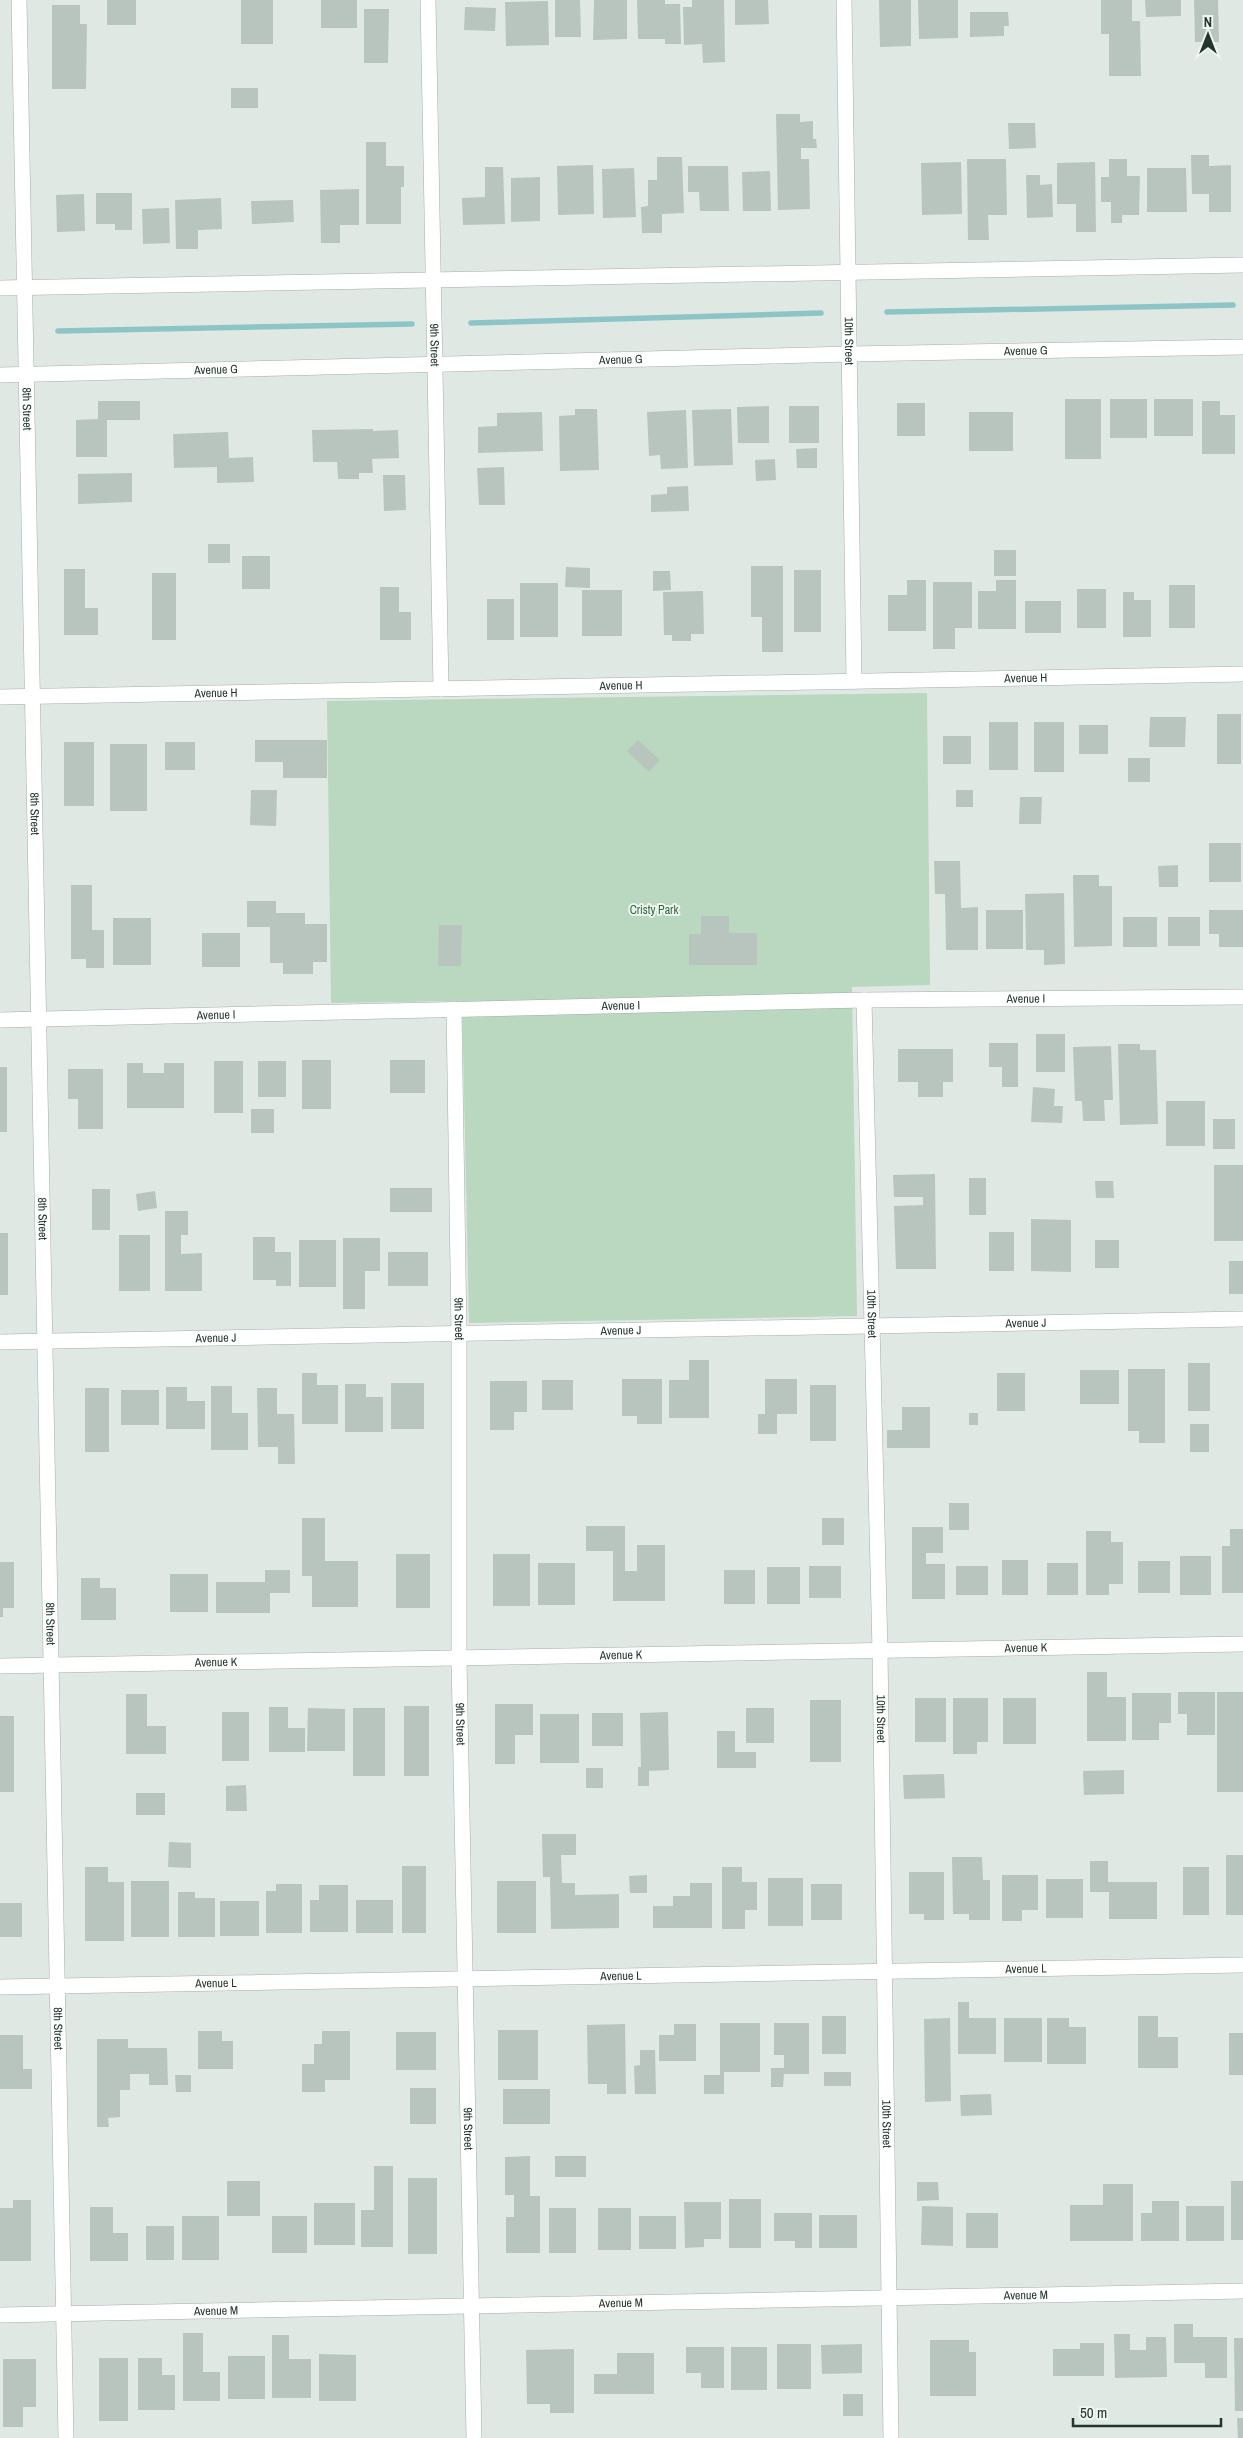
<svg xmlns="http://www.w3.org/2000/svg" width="1243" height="2438" viewBox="0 0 1243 2438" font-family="'Archivo Narrow',sans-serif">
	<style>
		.green { fill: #bad7bf }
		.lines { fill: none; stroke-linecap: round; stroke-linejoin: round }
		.stream { stroke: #8dc5c7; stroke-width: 5.5 }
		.building { fill: #b8c5bf }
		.minor-casing { stroke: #a3afa9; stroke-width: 16 }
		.minor { stroke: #fff; stroke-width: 15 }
		.labels { text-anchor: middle; stroke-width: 4; stroke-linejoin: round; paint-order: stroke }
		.street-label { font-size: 12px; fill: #22362e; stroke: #eff5f1 }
		.park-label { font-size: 12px; fill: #316840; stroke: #eff5f1 }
	</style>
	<rect width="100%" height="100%" fill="#dfe8e3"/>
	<path class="green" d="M927 693 930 985 852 987 857 1316 469 1323 462 1001 331 1003 327 701Z"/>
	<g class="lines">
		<path class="stream" d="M887 312 1233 305
			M471 323 821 313
			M58 331 412 324"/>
	</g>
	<path class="building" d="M107 0H136V25H107Z
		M241 0H273V44H241Z
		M321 0H357V28H321Z
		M555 0H580L581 37H555Z
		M594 0H627V39L593 40Z
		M637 0H665V4H680L681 44H665V39H638Z
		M692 0H724L725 62 703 63 702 44 684 45 683 7H692Z
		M735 0H768L769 24 735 25Z
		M879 0H911V46L880 47Z
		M918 0H958V38L919 39Z
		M1101 0H1132V21H1140L1141 76H1109V34H1101Z
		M1145 0H1181V16L1146 17Z
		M1194 0H1218L1219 42H1195Z
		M548 1 549 45 506 46 505 2Z
		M52 5H80V24H87L86 89H52Z
		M465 7 496 8 495 31 464 30Z
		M364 9H389L388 63H364Z
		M970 12H1008L1009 26H1004V36L970 37Z
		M231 88H258V108H231Z
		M776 114H800V122L813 121V139H816L817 148H801V159H809L810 209 778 210Z
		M1008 123H1035L1036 148 1009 149Z
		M366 142H386V166H404V187H401V224H366Z
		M1191 155H1209V166L1231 165V212H1209V194H1192Z
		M657 157H682L684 213 662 214V233H642L641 207 648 206V180H657Z
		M967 159H1006L1007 215H988L989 240H968Z
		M1109 159H1127V176H1140L1139 215H1122V223H1111V202H1101V177H1109Z
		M961 162 962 214 922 215 921 163Z
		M1095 162 1096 232H1076V204H1057V163Z
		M593 165 594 214 558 215 557 166Z
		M688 166H728L729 211H700L699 192H688Z
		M485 167H503L505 224 463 225 462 198 485 197Z
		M634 168 636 217 603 218 602 169Z
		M1147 168H1186L1187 212H1147Z
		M770 171 771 211H743L742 172Z
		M1026 175H1040V185L1052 184 1053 217 1027 218Z
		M540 177V221L511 222V178Z
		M359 189V225H340V243H321L320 190Z
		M96 193H132V230H115V224H96Z
		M84 194 85 231 57 232 56 195Z
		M221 198 222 229 198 230V249H176L175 200Z
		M293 200 294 222 252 224 251 201Z
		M169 208 170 243 143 244 142 209Z
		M1065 399H1101V459H1065Z
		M1110 399H1147V438H1110Z
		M1154 399H1193V436H1154Z
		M98 401H140V420H107V457H76V420L98 419Z
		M1202 401H1220V415H1235V454H1202Z
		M897 403H925V436H897Z
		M769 406V443H738L737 407Z
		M789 406H819V443H789Z
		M575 409H597L599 470 560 471 559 416 575 415Z
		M731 409 733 465 694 466 692 410Z
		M686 410 688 468 661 469 660 455 649 456 647 412Z
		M542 412 543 451 478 453V427L497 426V413Z
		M969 412H1013V451H969Z
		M373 429V431L398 430 399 458 372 459 373 473H359V479H338L337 462H313L312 430Z
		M228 432 229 458 253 457 254 482 217 483V467L174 468 173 434Z
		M817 448V468H797L796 449Z
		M775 459 776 480 756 481 755 460Z
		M504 467 505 505H479L477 468Z
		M132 473V502L78 504V474Z
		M383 475H405L406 510 384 511Z
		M688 486 689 511 651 512V495L667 494V487Z
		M208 544H230V563H208Z
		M994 550H1016V576H994Z
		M242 556H270V589H242Z
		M751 566H783V652H762V617H751Z
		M566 567 590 568V588L565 587Z
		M64 569H85V608H98V635H64Z
		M794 570H821V632H794Z
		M653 571H670L671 590 653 591Z
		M152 573H176V640H152Z
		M907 580H926V631H888V595H907Z
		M996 580H1016V629H978V591H996Z
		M933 582H972V628H955V649H933Z
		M520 583H558V637H520Z
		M1169 585H1195V628H1169Z
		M380 587H399V612H411V640H380Z
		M1077 589H1106V628H1077Z
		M582 590H622V636H582Z
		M703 591 704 634H691V641H672V635H664L663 592Z
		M1123 592H1134V600H1151V637H1123Z
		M487 599H514V640H487Z
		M1025 601H1061V633H1025Z
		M1217 714H1241V764H1217Z
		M1150 717H1186L1185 747H1149Z
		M989 722H1018V770H989Z
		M1034 722H1064V772H1034Z
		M1079 725H1108V754H1079Z
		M943 736H971V764H943Z
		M255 740H327V778H283V762H255Z
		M638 740 660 760 649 772 627 751Z
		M64 742H94V806H64Z
		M165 742H195V770H165Z
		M110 744H147V811H110Z
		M1128 758H1150V782H1128Z
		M251 790H277L276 826 250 825Z
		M956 790H973V807H956Z
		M1020 797H1042L1041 824H1019Z
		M1209 843H1241V882H1209Z
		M934 861H960L961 908 978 907V950H946L945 894H935Z
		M1178 865V887H1159L1158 866Z
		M1073 875H1099V886H1112V946L1074 947Z
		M71 885H92V930H104V968H86V959H71Z
		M1064 893 1065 964 1044 965V950H1026L1025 894Z
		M247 901H276V913H305V924H327V962H313V974H283V963H270V927H247Z
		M986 910H1023V949H986Z
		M1209 910H1243V947H1219V934H1209Z
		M701 916H729V933H757V965H689V934H701Z
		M1123 917H1157V947H1123Z
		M1168 917H1200V946H1168Z
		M113 918H151V965H113Z
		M439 925H462L461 966H438Z
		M202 933H240V967H202Z
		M1036 1034H1065V1072H1036Z
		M989 1043H1018V1087H1002V1067H989Z
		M1118 1044H1140V1050H1156L1158 1124 1120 1125Z
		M1111 1046 1113 1100H1104L1105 1121H1083L1082 1101H1075L1073 1047Z
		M898 1049H953V1082H943V1097H918V1082H898Z
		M302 1060H331V1109H302Z
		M390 1060H425V1093H390Z
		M214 1061H243V1113H214Z
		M258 1061H286V1097H258Z
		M127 1063H143V1073H164V1063H184V1108H127Z
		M0 1067H7V1132H0Z
		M68 1069H103V1129H78V1099H68Z
		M1033 1087 1055 1089 1054 1106H1063L1062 1123 1031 1122Z
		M1166 1101H1205V1146H1166Z
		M251 1109H274V1133H251Z
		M1213 1119H1235V1149H1213Z
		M1214 1165H1243V1241H1214Z
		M935 1174 936 1269H896L894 1206 923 1205V1197H894L893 1175Z
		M969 1178H986V1215H969Z
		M1095 1181H1113L1114 1198H1096Z
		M390 1188H432V1212H390Z
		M92 1189H110V1230H92Z
		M155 1191 157 1208 138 1211 136 1194Z
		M165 1211H188V1235H181V1254L202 1253V1291H165Z
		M1031 1219 1071 1220V1272L1031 1271Z
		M989 1232H1014V1271H989Z
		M0 1233H8V1295H0Z
		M119 1235H150V1291H119Z
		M253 1237H275V1252H291V1286H276V1280H253Z
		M343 1238H380V1271H365V1309H343Z
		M299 1240H336V1287H299Z
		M1095 1240H1119V1268H1095Z
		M388 1252H428V1286H388Z
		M1229 1261H1243V1294H1229Z
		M689 1360H709V1418H669V1380H689Z
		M1188 1363H1210V1411H1188Z
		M1128 1369H1165V1443H1139V1431H1128Z
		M1080 1370H1119V1404H1080Z
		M302 1373H317V1385H338V1424H302Z
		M997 1373H1025V1411H997Z
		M622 1379H662V1424H637V1416H622Z
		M765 1379H797V1414H777V1434H758V1414H765Z
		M542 1380H573V1410H542Z
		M490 1381H527V1412H514V1430H490Z
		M391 1383H424V1429H391Z
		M345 1384H366V1397H383V1432H345Z
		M810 1385H836V1441H810Z
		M211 1386H232V1413H248V1450H211Z
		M166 1387H187V1401H205V1429H166Z
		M85 1388H109V1452H85Z
		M257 1388H277V1414H294L295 1464H278V1447H258Z
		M121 1390H159V1425H121Z
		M902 1407H930V1448H887V1430H902Z
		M969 1413H978V1425H969Z
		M1190 1424H1209V1452H1190Z
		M949 1503H969V1530H949Z
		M302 1518H325V1561H358V1607H312V1576H302Z
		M822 1518H844V1545H822Z
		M586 1526H625V1571H637V1545H665V1601H613V1551H586Z
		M912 1527H943V1553H926V1564H945V1599H912Z
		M1230 1529H1243V1593H1222V1546H1230Z
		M1086 1531H1111V1542H1123V1584H1109V1595H1086Z
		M396 1554H430V1608H396Z
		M493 1554H530V1606H493Z
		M1180 1556H1211V1595H1180Z
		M1002 1560H1028V1595H1002Z
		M1138 1561H1170V1593H1138Z
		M0 1562H14V1608H3V1617H0Z
		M538 1563H575V1605H538Z
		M1047 1563H1078V1595H1047Z
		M809 1566H841V1598H809Z
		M956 1566H988V1595H956Z
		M767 1567H800V1604H767Z
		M265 1570H290V1593H270V1613H216V1582H265Z
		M724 1570H755V1604H724Z
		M170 1574H208V1612H170Z
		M81 1578H100V1588H116V1620H81Z
		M1087 1672H1107V1697H1126V1741H1087Z
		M1178 1692H1215V1735H1187V1714H1178Z
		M1217 1692H1243V1792H1217Z
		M1132 1693H1171V1723H1159V1740H1132Z
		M126 1694H147V1726H166V1754H126Z
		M915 1698H946V1742H915Z
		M953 1698H988V1742H977V1754H953Z
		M1003 1698H1036V1744H1003Z
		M810 1700H841V1762H810Z
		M495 1704H533V1735H515V1764H495Z
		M404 1706H429V1776H404Z
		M269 1707H288V1728H305V1752H269Z
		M308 1708 345 1709V1751H307Z
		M353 1708H385V1776H353Z
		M746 1708H774V1743H746Z
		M222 1712H249V1761H222Z
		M668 1712 669 1770 649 1771V1786H638V1767H641L640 1713Z
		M592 1713H623V1746H592Z
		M540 1714H579V1763H540Z
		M0 1716H14V1792H0Z
		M717 1731H735V1752H756V1768H717Z
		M586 1768H603V1788H586Z
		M1124 1770V1794L1084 1795 1083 1771Z
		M944 1774 945 1798 904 1799 903 1775Z
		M246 1785 247 1811H226V1786Z
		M136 1793H165V1815H136Z
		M542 1834H576V1855H561L562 1883H575V1895L619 1894V1928L551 1929 550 1877H543Z
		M169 1842 191 1843V1868L168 1867Z
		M1226 1855H1243V1915H1226Z
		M952 1857H982L983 1880H990V1920H969V1914H953Z
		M1090 1861H1108V1882H1157V1919H1109V1892H1090Z
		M402 1866H426V1933H402Z
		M85 1867H108V1882H124V1941H85Z
		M722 1867H742V1882H757V1910H745V1929H722Z
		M1183 1867H1209V1915H1183Z
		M909 1872H944V1920H924V1914H909Z
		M647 1875V1893H630L629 1876Z
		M1002 1875H1038V1910H1022V1921H1002Z
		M768 1878H803V1926H768Z
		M1046 1879H1083V1918H1046Z
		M131 1881H169V1937H131Z
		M497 1881H536V1933H497Z
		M690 1883H712V1928H653V1906H673V1896H690Z
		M276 1884H302V1933H266V1891H276Z
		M811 1884H842V1920H811Z
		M319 1885H348V1932H310V1900H319Z
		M178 1892H195V1898H215V1937H178Z
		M356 1900H393V1933H356Z
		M220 1901H259V1936H220Z
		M0 1903H22V1937H0Z
		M958 2002H969V2018H996V2054H958Z
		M822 2016H846V2054H822Z
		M1138 2016H1158V2037H1178V2068H1138Z
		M950 2018 951 2101 925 2102 924 2019Z
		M1004 2018H1042V2062H1004Z
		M1047 2018H1069V2027H1086V2064H1047Z
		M720 2023H760V2072H724V2094H704V2075H720Z
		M774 2023H809V2074H784L783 2087H771V2068H784V2055H774Z
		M625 2024 626 2094H607V2084H588L587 2025Z
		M674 2024H696V2061H659V2035H674Z
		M498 2030H538V2080H498Z
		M198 2031H222V2041H233V2069H198Z
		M322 2031H350V2080H325V2092H302V2064H314V2044H322Z
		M396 2032H436V2070H396Z
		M1229 2033H1243V2075H1229Z
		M0 2035H23V2069H32V2089H0Z
		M97 2039H128V2048H167L168 2085H149V2074H130V2090H120V2117L108 2118 109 2127H97Z
		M640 2050H655L656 2094H635L634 2066 640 2065Z
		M824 2072H851V2086H824Z
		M175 2075H191V2092H176Z
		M410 2088H436V2124H410Z
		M503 2089H550V2124H503Z
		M991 2094 992 2115 961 2116 960 2095Z
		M530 2156V2196H540V2253H506V2217H514V2195H505V2157Z
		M555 2156H586V2177H555Z
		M374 2166H393V2247H361V2210H374Z
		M408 2178H437V2254H408Z
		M227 2181H260V2216H227Z
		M1231 2181H1243V2240H1231Z
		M917 2182H938L939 2200 917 2201Z
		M1103 2184H1133V2241H1070V2205H1103Z
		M729 2199H761V2248H729Z
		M13 2200H31V2261H0V2208H13Z
		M1152 2201H1179V2241H1141V2213H1152Z
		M684 2202H721V2239H704V2247L685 2248Z
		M314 2203H355V2245H314Z
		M922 2206 953 2207V2246L921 2245Z
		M1186 2206H1224V2241H1186Z
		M90 2207H113V2233H128V2261H90Z
		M549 2208H576V2253H549Z
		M598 2208H631V2250H598Z
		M774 2213H812V2248H795V2241H774Z
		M966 2213H998V2248H966Z
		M819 2215H857V2248H819Z
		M182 2216H219V2260H182Z
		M272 2216H307V2253H272Z
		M639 2216H676V2249H639Z
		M146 2226H174V2260H146Z
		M1174 2324H1193V2337H1227V2378H1205V2363H1174Z
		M183 2333H203V2372H220V2401H183Z
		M1114 2334H1130V2350H1146V2337H1166L1167 2377 1115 2378Z
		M272 2335H289V2359H311V2398H272Z
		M1234 2338H1243V2411H1235Z
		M930 2340H969V2352H976V2396H930Z
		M1080 2343H1104V2376H1053V2349H1080Z
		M777 2344H811V2389H777Z
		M862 2344V2373L822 2374 821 2345Z
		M686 2347H724V2388H701V2373H686Z
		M731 2347H767V2390H731Z
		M574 2349V2413H550V2404H527L526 2350Z
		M617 2353H654V2394H594V2374H617Z
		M319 2354 356 2355V2401H319Z
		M228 2356H265V2399H228Z
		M99 2358H128V2421H99Z
		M138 2358H162V2375H175V2410H138Z
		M3 2359H36V2407H23V2427H3Z
		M843 2394H863V2416H843Z
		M1237 2418H1243V2438H1238Z"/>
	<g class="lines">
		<g class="minor-casing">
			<g id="minor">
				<path id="s1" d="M19 0 66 2438"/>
				<path id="s2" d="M428 0 441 689"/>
				<path id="s3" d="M844 0 854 681"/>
				<path d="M0 288 1243 265"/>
				<path id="s4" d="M0 375 850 354 1243 347"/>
				<path id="s5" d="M0 697 1243 674"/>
				<path id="s6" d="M864 1000 880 1650 891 2438"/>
				<path id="s7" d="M454 1009 459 1333V1658L474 2438"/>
				<path id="s8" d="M0 1020 864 1000 1243 997"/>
				<path id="s9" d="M0 1342 1243 1319"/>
				<path id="s10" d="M0 1666 1243 1644"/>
				<path id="s11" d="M0 1987 1243 1965"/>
				<path id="s12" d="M0 2315 1243 2291"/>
			</g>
		</g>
		<use href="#minor" class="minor"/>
	</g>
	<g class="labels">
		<g class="street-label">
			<text dy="4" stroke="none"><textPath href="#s3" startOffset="341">10th Street</textPath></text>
			<text dy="4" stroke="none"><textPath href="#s2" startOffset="345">9th Street</textPath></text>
			<text dy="4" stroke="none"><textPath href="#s4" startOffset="1026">Avenue G</textPath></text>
			<text dy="4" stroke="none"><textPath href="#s4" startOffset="621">Avenue G</textPath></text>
			<text dy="4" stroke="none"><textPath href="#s4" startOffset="216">Avenue G</textPath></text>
			<text dy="4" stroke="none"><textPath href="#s1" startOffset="409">8th Street</textPath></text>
			<text dy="4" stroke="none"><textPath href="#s5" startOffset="1026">Avenue H</textPath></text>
			<text dy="4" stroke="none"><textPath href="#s5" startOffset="621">Avenue H</textPath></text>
			<text dy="4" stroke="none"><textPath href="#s5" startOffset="216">Avenue H</textPath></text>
			<text dy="4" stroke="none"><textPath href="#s1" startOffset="814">8th Street</textPath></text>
			<text dy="4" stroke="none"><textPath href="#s8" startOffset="1026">Avenue I</textPath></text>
			<text dy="4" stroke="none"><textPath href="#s8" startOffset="621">Avenue I</textPath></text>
			<text dy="4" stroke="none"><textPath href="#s8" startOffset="216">Avenue I</textPath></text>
			<text dy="4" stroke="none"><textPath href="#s1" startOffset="1219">8th Street</textPath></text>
			<text dy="4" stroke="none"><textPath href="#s6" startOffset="314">10th Street</textPath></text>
			<text dy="4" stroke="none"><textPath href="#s7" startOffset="310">9th Street</textPath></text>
			<text dy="4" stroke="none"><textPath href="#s9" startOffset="1026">Avenue J</textPath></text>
			<text dy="4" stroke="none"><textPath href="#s9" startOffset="621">Avenue J</textPath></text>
			<text dy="4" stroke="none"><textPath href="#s9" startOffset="216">Avenue J</textPath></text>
			<text dy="4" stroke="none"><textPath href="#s1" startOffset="1624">8th Street</textPath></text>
			<text dy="4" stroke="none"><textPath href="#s10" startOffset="1026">Avenue K</textPath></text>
			<text dy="4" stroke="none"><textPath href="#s10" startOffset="621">Avenue K</textPath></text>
			<text dy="4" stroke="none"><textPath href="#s10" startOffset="216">Avenue K</textPath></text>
			<text dy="4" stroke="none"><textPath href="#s6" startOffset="719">10th Street</textPath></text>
			<text dy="4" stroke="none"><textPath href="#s7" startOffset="715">9th Street</textPath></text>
			<text dy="4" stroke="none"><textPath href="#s11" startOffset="1026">Avenue L</textPath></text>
			<text dy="4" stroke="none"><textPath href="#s11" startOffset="621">Avenue L</textPath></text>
			<text dy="4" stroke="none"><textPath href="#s11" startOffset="216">Avenue L</textPath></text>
			<text dy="4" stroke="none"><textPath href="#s1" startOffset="2029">8th Street</textPath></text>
			<text dy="4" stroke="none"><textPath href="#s6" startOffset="1124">10th Street</textPath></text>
			<text dy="4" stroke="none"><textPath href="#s7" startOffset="1120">9th Street</textPath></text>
			<text dy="4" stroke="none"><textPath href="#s12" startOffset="1026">Avenue M</textPath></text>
			<text dy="4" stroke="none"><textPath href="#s12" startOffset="621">Avenue M</textPath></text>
			<text dy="4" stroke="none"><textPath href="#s12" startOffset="216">Avenue M</textPath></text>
		</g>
		<g class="park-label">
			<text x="654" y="914">Cristy Park</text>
		</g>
	</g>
	<g transform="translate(1208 35)" stroke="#eff5f1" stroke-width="4" paint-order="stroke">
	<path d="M0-4L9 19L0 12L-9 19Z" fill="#22362e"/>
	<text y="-8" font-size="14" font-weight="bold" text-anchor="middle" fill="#22362e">N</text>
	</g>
	<path d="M1073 2418v8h148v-8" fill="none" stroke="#22362e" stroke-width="2.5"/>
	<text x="1080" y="2418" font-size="15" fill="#22362e" stroke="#eff5f1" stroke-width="4" paint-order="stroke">50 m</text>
</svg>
